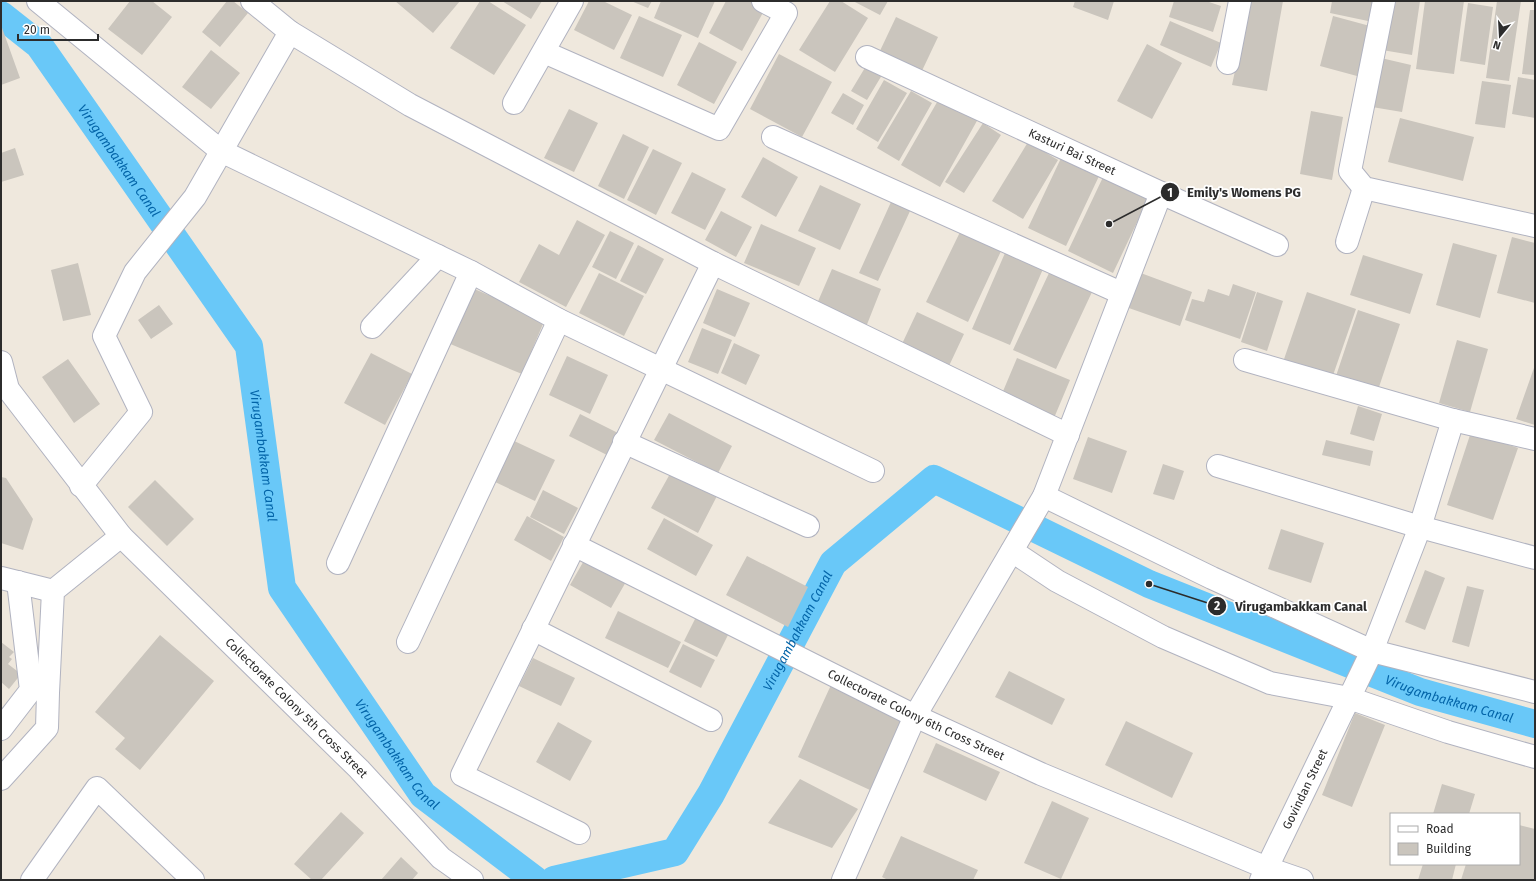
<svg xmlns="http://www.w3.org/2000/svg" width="1536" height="881" viewBox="0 0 1536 881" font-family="'Fira Sans',sans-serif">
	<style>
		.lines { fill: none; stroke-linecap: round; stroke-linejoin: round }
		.canal { stroke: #69c8f8; stroke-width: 28 }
		.building { fill: #cac5bd }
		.street-casing { stroke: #b1b3c0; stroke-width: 24 }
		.street { stroke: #fff; stroke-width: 22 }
		.labels { text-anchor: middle; stroke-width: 3.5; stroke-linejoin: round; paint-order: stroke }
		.street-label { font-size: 12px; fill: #2c2c2c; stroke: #fff }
		.water-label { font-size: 13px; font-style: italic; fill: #0364a8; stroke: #fff }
		.leader { fill: none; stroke: #2c2c2c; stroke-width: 1.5 }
		.callout-dot { fill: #2c2c2c; stroke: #fff; stroke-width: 1.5 }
		.mark-label { font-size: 12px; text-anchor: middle; font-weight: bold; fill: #fff }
		.callout-label { font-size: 13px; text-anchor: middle; font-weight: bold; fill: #2c2c2c; stroke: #fff; stroke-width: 3.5; stroke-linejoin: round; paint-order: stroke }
	</style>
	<rect width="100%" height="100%" fill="#efe8dd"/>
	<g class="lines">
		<g class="canal">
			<path id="s1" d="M1 15 39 45 249 346 282 588 423 795 535 880"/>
			<path id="s2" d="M554 880 675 852 711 794 833 563 934 479 1149 584 1420 692 1535 724"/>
		</g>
	</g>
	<path class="building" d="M130 1H152L172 17 142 55 108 29Z
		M227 1H233L248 13 220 47 202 32Z
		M395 1H460L433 33Z
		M480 1H488L526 25 494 75 450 48Z
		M502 1H542L531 19Z
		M589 1H603L632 15 614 50 574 30Z
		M631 1H652L648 8Z
		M661 1H715L698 38 654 18Z
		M726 1H755L766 7 742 51 709 33Z
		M830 1H841L868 18 835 72 799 50Z
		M853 1H888L880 15Z
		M1075 1H1114L1108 20 1073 7Z
		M1174 1H1206L1221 6 1213 32 1169 17Z
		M1250 1H1283L1267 91 1232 85Z
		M1332 1H1373L1368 21 1330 13Z
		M1390 1H1420L1412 55 1382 50Z
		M1425 1H1464L1454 74 1416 69Z
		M1497 1H1521L1509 81 1486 78Z
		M1468 3 1493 7 1485 65 1460 61Z
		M1530 10H1535V75L1522 74Z
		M639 16 682 35 663 77 620 58Z
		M1333 16 1370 26 1357 76 1320 66Z
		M896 17 938 37 920 75 878 55Z
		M1170 21 1221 43 1211 67 1160 45Z
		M1 25 20 78 1 85Z
		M699 42 737 62 714 104 677 85Z
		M1147 44 1182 63 1152 119 1117 101Z
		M211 50 240 73 211 109 182 87Z
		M779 54 832 82 802 137 750 109Z
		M1381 58 1411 65 1402 112 1372 107Z
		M866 66 882 75 867 100 851 91Z
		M1518 77 1535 80V118L1512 114Z
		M884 80 907 93 878 142 856 129Z
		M1482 81 1511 85 1505 128 1475 124Z
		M911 91 932 103 899 161 877 148Z
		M843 93 864 105 853 125 831 113Z
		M940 97 978 119 940 187 901 165Z
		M569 109 598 123 574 172 544 158Z
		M1311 111 1343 117 1332 180 1300 174Z
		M1400 118 1474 137 1463 181 1388 162Z
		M983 123 1001 135 964 193 945 182Z
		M623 134 649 147 624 199 598 186Z
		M1028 142 1058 160 1023 219 992 201Z
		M15 148 24 175 1 182V153Z
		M653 149 682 163 656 215 627 200Z
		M1062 156 1100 174 1066 246 1028 228Z
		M763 157 798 177 776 217 741 197Z
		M692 172 726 189 705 230 671 213Z
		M1104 175 1149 197 1113 273 1068 251Z
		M820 185 861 204 840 250 798 231Z
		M891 202 910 211 878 281 859 273Z
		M721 211 752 227 736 257 705 240Z
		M577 220 605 235 566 307 519 282 539 244 559 255Z
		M761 224 816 248 799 286 744 263Z
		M961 230 1002 249 968 322 926 302Z
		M610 231 634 243 616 279 592 267Z
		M1512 237 1535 243V303L1497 293Z
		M1453 243 1497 255 1480 318 1436 305Z
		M638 245 664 259 646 294 620 281Z
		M1005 253 1043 269 1010 345 972 329Z
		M1363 255 1423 274 1410 314 1350 295Z
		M78 263 91 315 63 321 51 270Z
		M832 269 881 289 866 327 816 306Z
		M1138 272 1192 292 1180 326 1126 307Z
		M599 273 644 296 624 336 579 313Z
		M1049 273 1092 292 1056 369 1013 350Z
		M1233 284 1256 292 1240 339 1185 320 1192 299 1204 302 1208 289 1229 296Z
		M472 288 545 319 522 374 448 343Z
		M717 289 750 303 735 337 703 323Z
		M1257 292 1283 301 1267 351 1241 342Z
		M1307 292 1356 309 1331 381 1282 365Z
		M159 305 173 324 151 339 138 320Z
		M1358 310 1400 324 1378 390 1336 376Z
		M917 312 964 334 948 368 901 346Z
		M702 328 732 340 718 374 688 362Z
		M1457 340 1488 349 1470 412 1439 403Z
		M734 343 760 355 746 385 721 373Z
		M371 353 412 374 385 425 344 403Z
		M567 356 608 375 590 414 549 395Z
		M1017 358 1070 380 1054 418 1001 396Z
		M68 359 100 404 74 423 42 377Z
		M1535 365V425L1516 419Z
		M1358 406 1382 414 1374 441 1350 434Z
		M669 413 732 446 718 473 654 440Z
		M580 414 620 434 609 456 569 436Z
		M1471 432 1518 448 1493 520 1447 505Z
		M1088 437 1127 451 1112 493 1073 479Z
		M512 440 555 460 535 501 493 481Z
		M1326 440 1373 451 1370 466 1322 455Z
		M1163 464 1184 471 1174 500 1153 494Z
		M671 472 717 496 698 533 651 508Z
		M1 477 6 478 33 519 23 550 1 543Z
		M155 480 194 519 167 546 128 507Z
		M543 490 578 508 564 534 530 517Z
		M527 516 564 537 551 561 514 540Z
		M664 518 713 545 696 576 647 549Z
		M1281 529 1324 543 1311 583 1268 569Z
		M747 556 808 587 788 627 726 595Z
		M586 557 627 580 611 608 570 585Z
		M1425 570 1445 578 1425 630 1405 622Z
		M1467 586 1484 590 1469 647 1452 642Z
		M618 611 681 642 668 668 605 638Z
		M697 615 730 631 717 657 684 641Z
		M160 635 214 681 140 770 115 749 125 738 95 712Z
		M1 642 14 652 9 657 12 659 8 664 21 674 9 689 1 682Z
		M683 644 715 660 701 688 669 672Z
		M533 658 575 678 561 706 519 686Z
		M1009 671 1065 699 1052 725 995 697Z
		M831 685 903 717 870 790 798 757Z
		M1355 713 1385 725 1352 807 1322 795Z
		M1126 721 1193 753 1172 798 1105 765Z
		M558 722 592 741 570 781 536 762Z
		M936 743 1000 772 986 801 923 772Z
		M800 779 858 809 832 848 768 823Z
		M1442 784 1475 794 1469 814H1433Z
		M1052 801 1089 818 1061 879 1024 863Z
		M341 812 364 833 321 880H312L294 864Z
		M1519 825 1535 829V880H1461L1466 864H1519Z
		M901 836 978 870 973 880H888L882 877Z
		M401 857 418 873 412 880H381Z
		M1423 864H1456L1452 880H1418Z"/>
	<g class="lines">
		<g class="street-casing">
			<g id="street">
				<path d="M38 1 221 151 471 272 559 320 873 471"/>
				<path d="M252 1 290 32 410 105 713 263 1068 435"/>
				<path d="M1384 1 1350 171 1364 188 1535 226"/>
				<path d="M544 52 719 129 786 13 763 1"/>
				<path id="s3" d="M867 57 1161 193 1277 245"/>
				<path d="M1228 63 1240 1"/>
				<path d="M514 103 572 1"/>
				<path d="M773 137 1121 293"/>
				<path d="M1347 242 1364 188"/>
				<path d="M372 327 438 256"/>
				<path d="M1245 360 1453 420 1535 439"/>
				<path id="s4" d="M1 362 8 389 121 536 359 769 441 858 472 880"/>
				<path d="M624 442 808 526"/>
				<path d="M1218 466 1420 527 1535 558"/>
				<path d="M81 486 141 412 104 336 135 272 195 197 290 32"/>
				<path d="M1044 496 1212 578 1372 651 1535 692"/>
				<path id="s5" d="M574 545 915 716 1041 774 1267 868 1302 880"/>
				<path d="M1012 551 1057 581 1163 637 1270 683 1349 698 1448 732 1535 757"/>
				<path d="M338 563 471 272"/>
				<path d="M1 578 53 591"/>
				<path d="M533 629 711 720"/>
				<path d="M408 642 559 320"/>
				<path d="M1 729 31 690 18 582"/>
				<path d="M1 779 47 728 48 693 53 591 121 536"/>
				<path d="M579 833 462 775 713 263"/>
				<path d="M32 880 97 788 193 880"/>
				<path d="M843 880 915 716 1044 496 1161 193"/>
				<path id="s6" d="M1261 880 1372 651 1420 527 1453 420"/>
			</g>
		</g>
		<use href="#street" class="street"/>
	</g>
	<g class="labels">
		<g class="street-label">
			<text dy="4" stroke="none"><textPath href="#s3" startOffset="226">Kasturi Bai Street</textPath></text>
			<text dy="4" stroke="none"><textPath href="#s4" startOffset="459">Collectorate Colony 5th Cross Street</textPath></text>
			<text dy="4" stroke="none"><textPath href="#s5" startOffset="382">Collectorate Colony 6th Cross Street</textPath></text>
			<text dy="4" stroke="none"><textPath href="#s6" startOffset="101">Govindan Street</textPath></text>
		</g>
		<g class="water-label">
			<text dy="5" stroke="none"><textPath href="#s1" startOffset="189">Virugambakkam Canal</textPath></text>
			<text dy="5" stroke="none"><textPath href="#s1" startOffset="526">Virugambakkam Canal</textPath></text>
			<text dy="5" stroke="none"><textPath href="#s2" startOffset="377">Virugambakkam Canal</textPath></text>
			<text dy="5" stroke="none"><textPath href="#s2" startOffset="1146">Virugambakkam Canal</textPath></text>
			<text dy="5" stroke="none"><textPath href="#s1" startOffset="862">Virugambakkam Canal</textPath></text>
		</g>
	</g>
	<path class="leader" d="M1109 224L1170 192M1149 584L1217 606"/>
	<g class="callout-dot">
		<circle cx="1109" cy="224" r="4"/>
		<circle cx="1149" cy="584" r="4"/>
		<circle cx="1170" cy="192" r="10"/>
		<circle cx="1217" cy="606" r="10"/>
	</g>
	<g class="mark-label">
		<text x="1170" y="197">1</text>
		<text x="1217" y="610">2</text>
	</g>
	<g class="callout-label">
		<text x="1244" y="197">Emily's Womens PG</text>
		<text x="1301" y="611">Virugambakkam Canal</text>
	</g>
	<rect width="1536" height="881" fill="none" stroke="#2c2c2c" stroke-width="4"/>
	<rect x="1390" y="813" width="130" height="52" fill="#ffffff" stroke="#ababab"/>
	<rect x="1398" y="826" width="20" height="6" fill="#ffffff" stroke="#ababab"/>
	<text x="1426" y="833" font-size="12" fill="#2c2c2c">Road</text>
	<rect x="1398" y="843" width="20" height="12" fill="#cac5bd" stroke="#ababab"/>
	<text x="1426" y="853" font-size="12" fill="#2c2c2c">Building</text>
	<g transform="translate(1500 36) rotate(198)" stroke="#ffffff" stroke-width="3" paint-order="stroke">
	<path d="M0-3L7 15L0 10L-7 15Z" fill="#2c2c2c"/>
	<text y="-6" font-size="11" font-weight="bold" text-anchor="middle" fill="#2c2c2c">N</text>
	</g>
	<path d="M18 34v6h80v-6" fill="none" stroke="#2c2c2c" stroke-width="2"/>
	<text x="24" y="34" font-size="12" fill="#2c2c2c" stroke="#ffffff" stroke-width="3" paint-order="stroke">20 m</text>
</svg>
